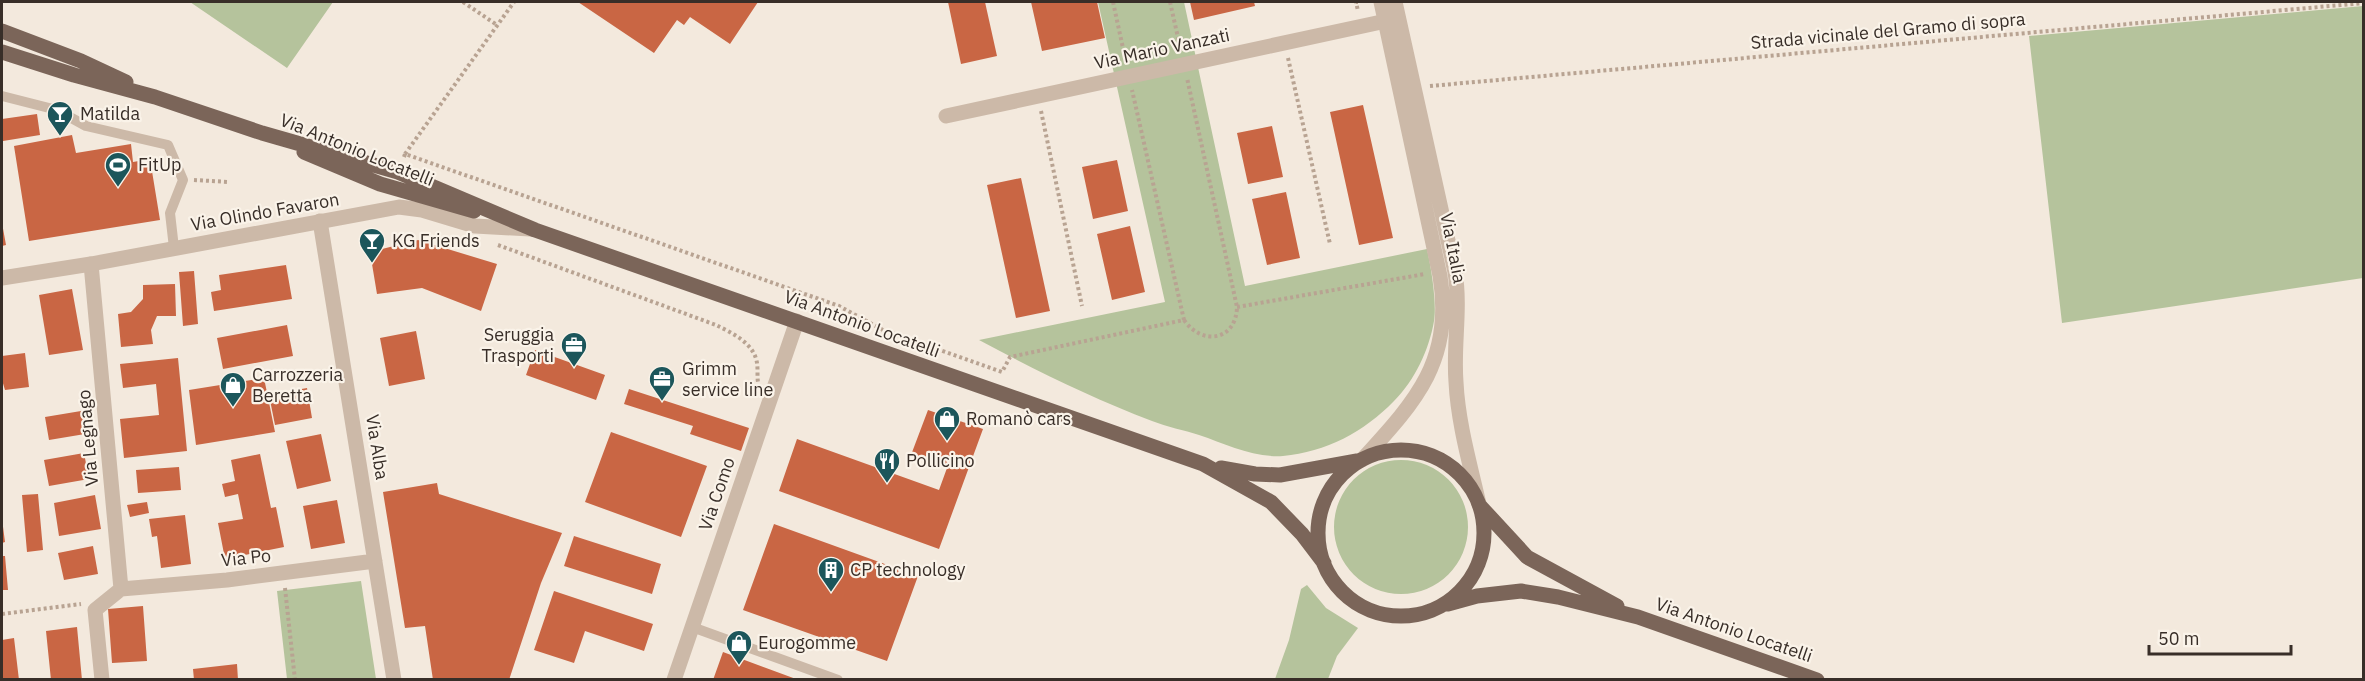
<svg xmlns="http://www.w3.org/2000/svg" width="2365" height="681" viewBox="0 0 2365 681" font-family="'IBM Plex Sans',sans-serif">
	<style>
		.green { fill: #b5c39c }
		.building { fill: #c96644 }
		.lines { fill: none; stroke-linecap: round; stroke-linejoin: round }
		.path { stroke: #b8a392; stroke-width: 4; stroke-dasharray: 3 3; stroke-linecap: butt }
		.service { stroke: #ccb9a8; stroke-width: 10 }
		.minor { stroke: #ccb9a8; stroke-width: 15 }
		.tertiary { stroke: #ccb9a8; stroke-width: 15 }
		.primary { stroke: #7b6559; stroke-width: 15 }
		.labels { text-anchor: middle; stroke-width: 4.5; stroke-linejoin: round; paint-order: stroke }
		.street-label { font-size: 18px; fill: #382e28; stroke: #faf3e9 }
		.poi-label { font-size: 18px; fill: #382e28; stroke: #faf3e9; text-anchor: start }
	</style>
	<rect width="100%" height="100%" fill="#f3e9dd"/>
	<path class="green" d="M190 2H333L287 68Z
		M1098 2H1184L1245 286 1427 249C1431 267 1437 303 1434 321 1429 350 1415 380 1394 401 1364 432 1326 452 1283 456 1253 458 1226 444 1199 435 1184 430 1167 427 1152 421 1092 398 1035 370 979 340L1165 302Z
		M2363 6V278L2062 323 2029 36Z
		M1334 527a67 67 0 1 1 134 0a67 67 0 1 1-134 0Z
		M361 581 376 679H287L277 591Z
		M1307 585 1326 608 1358 628 1337 656 1328 679H1275L1289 640 1301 589Z"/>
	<path class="building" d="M578 2H758L730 44 690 17 684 25 677 20 654 53Z
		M948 2H985L997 56 961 64Z
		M1031 2H1097L1105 38 1042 51Z
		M1190 2H1254L1255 6 1194 20Z
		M1363 105 1393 238 1359 245 1330 112Z
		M37 114 40 135 3 141 2 119Z
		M1272 126 1283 177 1248 184 1237 133Z
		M72 135 76 153 131 144 133 162 150 159 160 220 29 241 14 146Z
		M1117 160 1128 211 1093 219 1082 167Z
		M1021 178 1050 311 1016 318 987 185Z
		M1286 192 1300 258 1267 265 1252 199Z
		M2 223 6 245 2 246Z
		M1130 226 1145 292 1112 300 1097 234Z
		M418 240 497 264 481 311 422 288 377 294 370 252Z
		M286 265 292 299 214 311 211 292 221 290 219 275Z
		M194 271 198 324 183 326 179 272Z
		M175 284 176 316H157L151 330 153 344 121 347 118 314 131 312 143 299V285Z
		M72 289 83 350 49 355 39 295Z
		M287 325 293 356 223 369 217 338Z
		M416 331 425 379 389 386 380 338Z
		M535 350 605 375 596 400 526 375Z
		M25 353 29 387 5 390 2 380V356Z
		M178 358 187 451 124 458 120 419 159 415 156 384 123 388 120 364Z
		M264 378 275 432 196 445 189 390Z
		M307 388 312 418 275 425 269 395Z
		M629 389 749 428 741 451 690 434 693 426 624 404Z
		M87 410 91 433 49 440 45 417Z
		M928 410 983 429 939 549 779 491 797 439 939 490 947 468 911 455Z
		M611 432 707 466 681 537 585 502Z
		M321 434 331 481 297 489 286 441Z
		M84 453 89 479 49 486 44 460Z
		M260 454 271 508 276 507 284 547 225 559 218 523 243 519 238 494 225 497 222 484 235 481 231 460Z
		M179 467 181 490 138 493 136 470Z
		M437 483 439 494 562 533 541 583 509 680H433L425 626 405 628 383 492Z
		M38 494 43 550 27 552 22 495Z
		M95 495 101 529 59 536 54 503Z
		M337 500 345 543 311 549 303 506Z
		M147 502 149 513 130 517 127 505Z
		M185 515 191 564 161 568 157 536 152 537 149 519Z
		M2 519 5 542 2 543Z
		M774 524 918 576 887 661 743 610Z
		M574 536 661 564 652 594 564 566Z
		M93 546 98 574 64 580 58 553Z
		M2 556H5L8 590H2Z
		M554 591 653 624 644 651 585 631 574 663 534 650Z
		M143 606 147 661 112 663 108 609Z
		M77 627 82 680H51L46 631Z
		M14 638 19 680H2V640Z
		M723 652 796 679V680H713Z
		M237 664 238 680H194L193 669Z"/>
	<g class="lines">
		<path class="path" d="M463 2 497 25
			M1113 2 1126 62
			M1170 2 1181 51
			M1358 2H1356L1358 11
			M1288 58 1330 244
			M1430 86 2364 3
			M1041 111 1082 306
			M405 154 514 2
			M404 157 405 154 839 306 883 330 1002 372 1010 357 1184 320 1132 90
			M194 180 229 182
			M498 245 716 325C732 333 754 343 757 363 758 369 757 377 758 382
			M1237 307 1425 274
			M1184 320C1202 346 1236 341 1237 307L1187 78
			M285 588 295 680
			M2 614 81 604"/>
		<path class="service" d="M2 96 57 110 86 126 168 145 183 180 170 213 174 248
			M692 627 838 680"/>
		<path class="minor" d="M946 116 1386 21
			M320 221 394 680
			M91 264 121 589
			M121 589 227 580 375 561
			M102 680 95 610 121 589"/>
		<path class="tertiary" d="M1395 2 1455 272C1461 309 1453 346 1456 382 1458 423 1470 464 1479 504
			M2 278 91 264 399 207 422 210 475 226 530 229
			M1362 460C1415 402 1454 361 1440 276L1381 2
			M674 680 797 321"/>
		<path class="primary" d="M2 31 81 61 126 82
			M2 52 74 75 155 97 262 133 398 172 535 230 1203 464 1271 502 1302 534 1324 563
			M304 152 380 184 474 211
			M1318 533a83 83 0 1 1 166 0a83 83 0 1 1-166 0Z
			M1221 468 1255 474 1280 475 1357 461
			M1480 506 1527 557 1617 606
			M1448 604 1477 596 1521 591 1558 597 1638 617 1817 680"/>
	</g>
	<defs>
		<g id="bar-pin" transform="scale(1.35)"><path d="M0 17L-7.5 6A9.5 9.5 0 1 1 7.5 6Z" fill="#1c565b" stroke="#faf3e9"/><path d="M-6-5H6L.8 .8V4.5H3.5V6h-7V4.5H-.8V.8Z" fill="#fff"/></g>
		<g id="stadium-pin" transform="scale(1.35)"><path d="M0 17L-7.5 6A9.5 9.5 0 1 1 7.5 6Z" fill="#1c565b" stroke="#faf3e9"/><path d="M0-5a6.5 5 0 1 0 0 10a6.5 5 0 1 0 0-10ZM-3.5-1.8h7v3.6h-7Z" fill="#fff"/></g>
		<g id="office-pin" transform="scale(1.35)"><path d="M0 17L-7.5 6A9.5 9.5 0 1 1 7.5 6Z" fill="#1c565b" stroke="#faf3e9"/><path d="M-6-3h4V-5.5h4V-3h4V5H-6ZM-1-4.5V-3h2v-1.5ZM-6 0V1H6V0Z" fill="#fff"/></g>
		<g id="shop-pin" transform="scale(1.35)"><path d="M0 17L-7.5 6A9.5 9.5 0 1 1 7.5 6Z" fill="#1c565b" stroke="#faf3e9"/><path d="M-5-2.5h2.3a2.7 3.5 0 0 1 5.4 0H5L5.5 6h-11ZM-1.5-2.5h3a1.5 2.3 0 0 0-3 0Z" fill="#fff"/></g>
		<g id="restaurant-pin" transform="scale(1.35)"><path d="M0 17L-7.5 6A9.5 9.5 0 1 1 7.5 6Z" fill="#1c565b" stroke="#faf3e9"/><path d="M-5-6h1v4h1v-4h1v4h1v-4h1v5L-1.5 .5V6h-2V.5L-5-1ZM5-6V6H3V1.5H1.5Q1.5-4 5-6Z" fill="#fff"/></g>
		<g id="building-pin" transform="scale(1.35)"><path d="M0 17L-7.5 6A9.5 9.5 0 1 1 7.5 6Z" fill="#1c565b" stroke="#faf3e9"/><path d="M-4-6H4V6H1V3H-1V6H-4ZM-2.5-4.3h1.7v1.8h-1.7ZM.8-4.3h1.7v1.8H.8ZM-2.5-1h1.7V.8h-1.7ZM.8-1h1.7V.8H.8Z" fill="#fff"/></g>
	</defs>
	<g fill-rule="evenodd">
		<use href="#bar-pin" x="60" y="114"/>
		<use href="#stadium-pin" x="118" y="165"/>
		<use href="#bar-pin" x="372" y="241"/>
		<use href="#office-pin" x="574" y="345"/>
		<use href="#office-pin" x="662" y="379"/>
		<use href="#shop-pin" x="233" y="385"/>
		<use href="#shop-pin" x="947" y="419"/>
		<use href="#restaurant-pin" x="887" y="461"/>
		<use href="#building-pin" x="831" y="570"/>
		<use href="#shop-pin" x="739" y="643"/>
	</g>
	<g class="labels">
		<g class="street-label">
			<text transform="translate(1888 31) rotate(-5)" y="6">Strada vicinale del Gramo di sopra</text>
			<text transform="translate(1162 49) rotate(-12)" y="6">Via Mario Vanzati</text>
			<text transform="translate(357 150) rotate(22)" y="6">Via Antonio Locatelli</text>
			<text transform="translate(265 212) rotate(-10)" y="6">Via Olindo Favaron</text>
			<text transform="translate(1453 248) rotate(79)" y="6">Via Italia</text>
			<text transform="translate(862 324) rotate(20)" y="6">Via Antonio Locatelli</text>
			<text transform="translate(88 438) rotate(-95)" y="6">Via Legnago</text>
			<text transform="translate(377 447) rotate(81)" y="6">Via Alba</text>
			<text transform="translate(717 494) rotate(-71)" y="6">Via Como</text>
			<text transform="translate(246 558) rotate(-6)" y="6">Via Po</text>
			<text transform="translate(1734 630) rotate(19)" y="6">Via Antonio Locatelli</text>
		</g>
		<g class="poi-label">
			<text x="80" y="120">Matilda</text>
			<text x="138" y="171">FitUp</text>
			<text x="392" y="247">KG Friends</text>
			<text x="554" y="341" text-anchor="end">Seruggia<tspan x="554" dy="21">Trasporti</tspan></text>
			<text x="682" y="375">Grimm<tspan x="682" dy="21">service line</tspan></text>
			<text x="252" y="381">Carrozzeria<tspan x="252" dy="21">Beretta</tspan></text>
			<text x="966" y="425">Romanò cars</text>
			<text x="906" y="467">Pollicino</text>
			<text x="850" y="576">CP technology</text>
			<text x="758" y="649">Eurogomme</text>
		</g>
	</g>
	<rect width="2365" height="681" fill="none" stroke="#382e28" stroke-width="6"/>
	<path d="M2149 645v9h142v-9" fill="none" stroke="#382e28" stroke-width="3"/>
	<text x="2158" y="645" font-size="18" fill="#382e28" stroke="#faf3e9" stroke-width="4.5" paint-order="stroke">50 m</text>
</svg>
